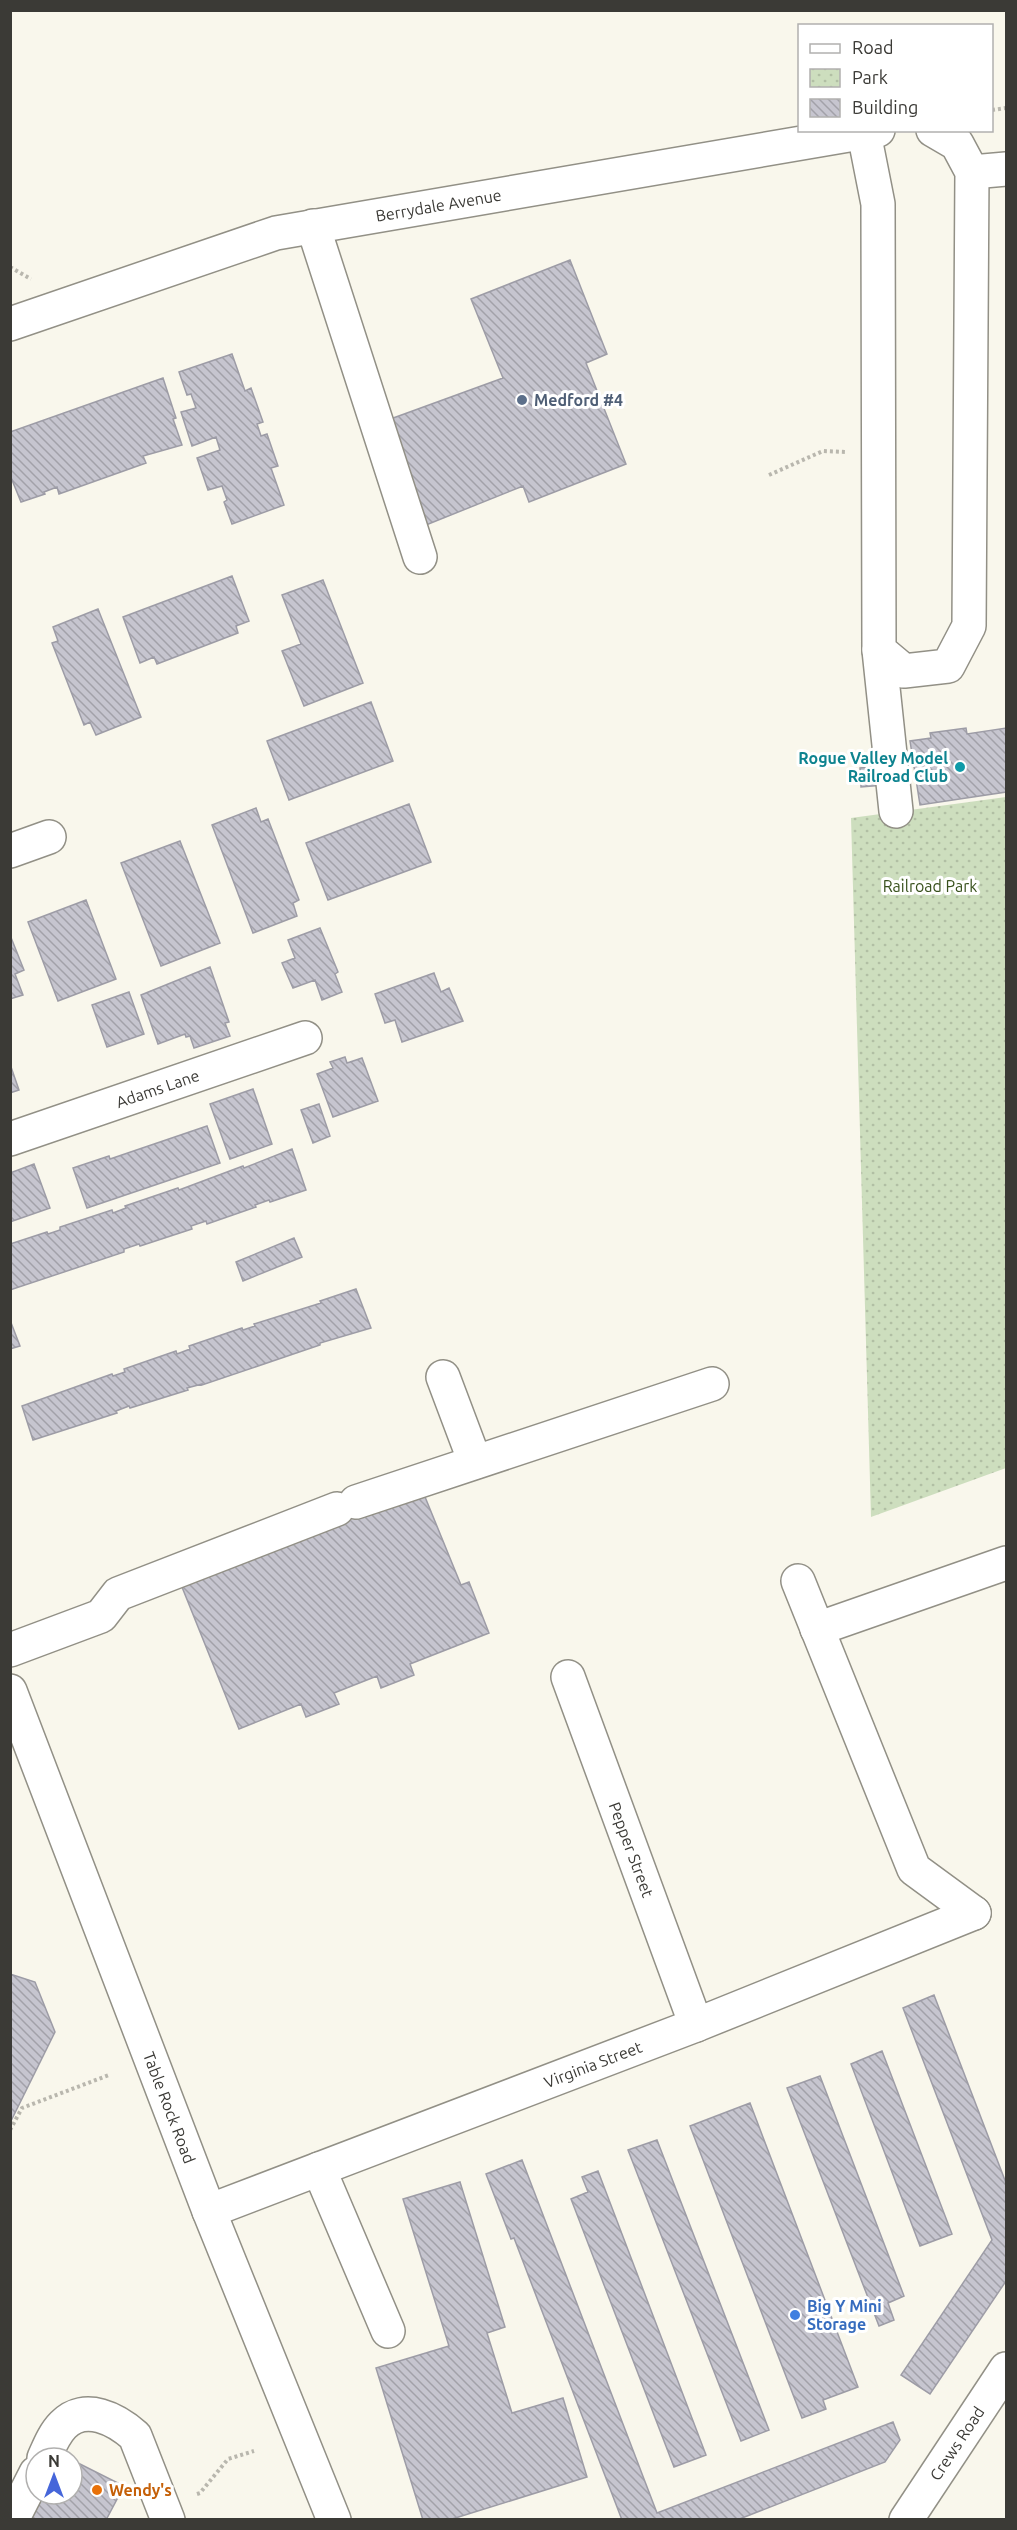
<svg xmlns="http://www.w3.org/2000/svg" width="1017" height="2530" viewBox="0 0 1017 2530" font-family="Ubuntu,sans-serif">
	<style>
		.park { fill: url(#park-dots) }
		.building { fill: url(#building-back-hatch); stroke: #9d9ca6; stroke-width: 1.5 }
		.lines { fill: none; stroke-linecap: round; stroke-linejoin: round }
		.minor-casing { stroke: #929086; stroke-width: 36 }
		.path { stroke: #b9b7ae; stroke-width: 4; stroke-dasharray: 3 3; stroke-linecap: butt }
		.minor { stroke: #fff; stroke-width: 33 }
		.service-dot { fill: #5c6f8a; stroke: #fff; stroke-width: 2 }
		.culture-dot { fill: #0f9aa8; stroke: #fff; stroke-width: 2 }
		.shop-dot { fill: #3f7fe0; stroke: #fff; stroke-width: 2 }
		.food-dot { fill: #e8710a; stroke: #fff; stroke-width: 2 }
		.labels { text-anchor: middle; stroke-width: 6; stroke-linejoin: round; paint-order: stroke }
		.street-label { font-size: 16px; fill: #3b3a36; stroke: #fff }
		.service-label { font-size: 16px; font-weight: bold; fill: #4e5e75; stroke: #fff; text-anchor: start }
		.culture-label { font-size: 16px; font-weight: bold; fill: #0d838f; stroke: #fff; text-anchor: end }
		.park-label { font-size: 16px; fill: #37501b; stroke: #fff }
		.shop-label { font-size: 16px; font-weight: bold; fill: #366cbe; stroke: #fff; text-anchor: start }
		.food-label { font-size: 16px; font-weight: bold; fill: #c56008; stroke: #fff; text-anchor: start }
	</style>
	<defs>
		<pattern id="park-dots" width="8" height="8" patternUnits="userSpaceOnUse" patternTransform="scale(1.5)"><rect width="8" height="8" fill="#cddebe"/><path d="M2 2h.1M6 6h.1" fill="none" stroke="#b1bfa4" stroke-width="1.8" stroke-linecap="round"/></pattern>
		<pattern id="building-back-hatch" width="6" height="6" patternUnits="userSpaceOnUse" patternTransform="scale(1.5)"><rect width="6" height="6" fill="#c6c5cf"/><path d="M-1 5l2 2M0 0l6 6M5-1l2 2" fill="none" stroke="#a2a1a9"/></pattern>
	</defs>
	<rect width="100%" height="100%" fill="#f9f7ec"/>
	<path class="park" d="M1006 797V1468L871 1517 851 818Z"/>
	<path class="building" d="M570 260 607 354 586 363 626 464 529 502 523 486 426 525 385 421 503 378 471 299Z
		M232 354 245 391 251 388 263 422 257 424 261 436 267 434 278 466 271 468 284 505 232 524 224 502 227 500 222 486 208 490 197 458 220 450 216 437 192 446 181 412 196 408 191 394 187 395 179 372Z
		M163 378 176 418 173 419 182 445 143 456 146 463 59 494 57 487 44 492 45 494 21 502 10 475V432Z
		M232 576 249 621 236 626 238 633 157 664 154 657 140 663 123 617Z
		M323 580 363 683 304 706 282 651 301 644 282 595Z
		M98 609 141 717 96 735 90 722 84 725 52 643 58 641 53 627Z
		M371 702 393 761 289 800 267 741Z
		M966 728 967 734 1006 728V792L920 805 910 741 931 738 930 733Z
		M882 766 884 785 861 787 860 768Z
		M409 804 431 862 328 900 306 843Z
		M256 808 261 822 268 819 299 900 293 903 297 916 253 933 212 825Z
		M180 841 220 943 161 966 121 863Z
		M86 900 116 979 58 1001 28 922Z
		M320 928 338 972 335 974 342 992 322 1000 315 980 293 988 282 963 295 958 288 940Z
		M10 935 24 970 15 974 23 995 10 999Z
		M210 967 229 1022 225 1023 230 1036 194 1048 190 1036 186 1037 185 1034 158 1044 141 995Z
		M434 973 441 992 449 988 463 1021 402 1042 395 1020 385 1023 375 994Z
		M129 992 144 1034 107 1047 92 1005Z
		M345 1057 347 1063 362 1058 378 1101 333 1117 317 1074 333 1068 330 1062Z
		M10 1064 19 1090 10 1093Z
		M253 1089 272 1144 230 1159 210 1104Z
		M319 1104 330 1136 313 1143 301 1110Z
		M207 1126 220 1163 87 1208 73 1168 109 1156 110 1159Z
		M292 1149 306 1190 270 1202 269 1200 255 1205 256 1207 207 1224 206 1221 191 1226 192 1229 140 1246 139 1244 124 1249V1252L10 1290V1244L47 1232 48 1234 60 1230V1227L112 1210 113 1213 126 1208 125 1206 178 1188 179 1190 243 1166 244 1168Z
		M34 1164 50 1208 10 1222V1173Z
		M294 1238 302 1257 243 1281 236 1262Z
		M356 1289 371 1328 320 1343V1345L202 1385V1384L187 1388 188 1390 130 1408 129 1406 116 1411 117 1413 33 1440 22 1406 112 1374 113 1376 125 1372 124 1369 176 1351 177 1354 190 1349 189 1346 242 1328 243 1330 255 1326 254 1324 321 1303 320 1301Z
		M10 1320 20 1346 10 1349Z
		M350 1489 423 1492 461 1585 469 1582 489 1633 410 1664 414 1675 381 1688 377 1676 334 1693 339 1704 306 1717 301 1704 239 1729 182 1587 332 1497Z
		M10 1974 35 1982 55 2032 10 2123Z
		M934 1995 1006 2183V2281L930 2394 901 2375 992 2240 903 2008Z
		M882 2051 952 2234 920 2246 851 2064Z
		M820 2076 904 2296 888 2303 894 2320 879 2326 787 2088Z
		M750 2103 858 2387 823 2400 826 2409 802 2418 690 2126Z
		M657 2140 769 2430 741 2441 628 2150Z
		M522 2160 657 2513 893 2422 900 2440 885 2462 737 2520H622L514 2238 511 2239 486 2174Z
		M598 2171 706 2455 674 2467 571 2199 588 2192 582 2177Z
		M460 2182 505 2327 487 2333 512 2413 563 2398 587 2477 449 2520H423L376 2368 449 2346 403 2199Z
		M72 2460 124 2486 106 2520H22L42 2494H72Z"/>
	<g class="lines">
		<g class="minor-casing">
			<g id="minor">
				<path d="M864 133 878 204 879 650 904 671 948 666 969 626 972 172 957 144 933 130"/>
				<path d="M972 172 1006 169"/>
				<path d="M313 226 420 557"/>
				<path id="s1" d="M10 324 276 233 878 130"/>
				<path d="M879 650 896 811"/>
				<path d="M10 851 49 837"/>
				<path id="s2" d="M10 1139 305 1038"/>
				<path d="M443 1377 475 1462"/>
				<path d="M356 1502 712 1384"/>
				<path d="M798 1581 914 1869 974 1913"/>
				<path d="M817 1629 1006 1563"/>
				<path d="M10 1650 101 1616 118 1594 337 1509"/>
				<path id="s3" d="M568 1677 696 2025"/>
				<path id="s4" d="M10 1691 209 2211 334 2520"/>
				<path d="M319 2169 388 2331"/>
				<path id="s5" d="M209 2211 696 2025 974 1913"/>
				<path d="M44 2458C49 2447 54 2434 63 2425 85 2402 117 2420 135 2436L168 2520"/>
				<path d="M12 2520 36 2473"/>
				<path id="s6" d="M906 2520 1006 2369"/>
			</g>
		</g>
		<path class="path" d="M992 110 1006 108
			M10 267 31 279
			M769 475 823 451 845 452
			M10 2130 22 2108 109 2075
			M197 2494 200 2493 228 2459 254 2451"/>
		<use href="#minor" class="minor"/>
	</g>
	<circle class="service-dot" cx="522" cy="400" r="6"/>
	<circle class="culture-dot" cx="960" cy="767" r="6"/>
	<circle class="shop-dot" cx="795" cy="2315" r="6"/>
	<circle class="food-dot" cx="97" cy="2490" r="6"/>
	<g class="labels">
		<g class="street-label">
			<text dy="6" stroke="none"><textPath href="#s1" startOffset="446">Berrydale Avenue</textPath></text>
			<text dy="6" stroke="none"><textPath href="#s2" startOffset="156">Adams Lane</textPath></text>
			<text dy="6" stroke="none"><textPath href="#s3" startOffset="184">Pepper Street</textPath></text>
			<text dy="6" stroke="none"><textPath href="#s5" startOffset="411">Virginia Street</textPath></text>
			<text dy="6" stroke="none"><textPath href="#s4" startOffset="446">Table Rock Road</textPath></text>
			<text dy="6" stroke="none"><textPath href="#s6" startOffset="92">Crews Road</textPath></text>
		</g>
		<g class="service-label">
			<text x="534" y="406">Medford #4</text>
		</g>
		<g class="culture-label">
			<text x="948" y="764">Rogue Valley Model<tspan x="948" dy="18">Railroad Club</tspan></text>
		</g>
		<g class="park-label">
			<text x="930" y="892">Railroad Park</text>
		</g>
		<g class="shop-label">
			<text x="807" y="2312">Big Y Mini<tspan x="807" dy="18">Storage</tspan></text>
		</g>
		<g class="food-label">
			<text x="109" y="2496">Wendy's</text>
		</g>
	</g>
	<rect width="1017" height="2530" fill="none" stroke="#3b3a36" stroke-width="24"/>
	<rect x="798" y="24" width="195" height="108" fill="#ffffff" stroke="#b1b0af" stroke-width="1.5"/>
	<rect x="810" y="44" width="30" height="9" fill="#ffffff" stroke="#b1b0af" stroke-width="1.5"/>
	<text x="852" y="54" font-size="18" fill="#3b3a36">Road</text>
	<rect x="810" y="69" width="30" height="18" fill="url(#park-dots)" stroke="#b1b0af" stroke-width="1.5"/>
	<text x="852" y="84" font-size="18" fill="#3b3a36">Park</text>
	<rect x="810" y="99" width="30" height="18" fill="url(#building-back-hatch)" stroke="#b1b0af" stroke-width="1.5"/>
	<text x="852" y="114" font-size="18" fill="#3b3a36">Building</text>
	<g transform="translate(54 2476)"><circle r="28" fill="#ffffff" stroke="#b1b0af" stroke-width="1.5"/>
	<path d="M0-4.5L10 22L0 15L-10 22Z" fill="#4666da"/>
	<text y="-9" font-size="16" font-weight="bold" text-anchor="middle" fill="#3b3a36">N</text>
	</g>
</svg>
